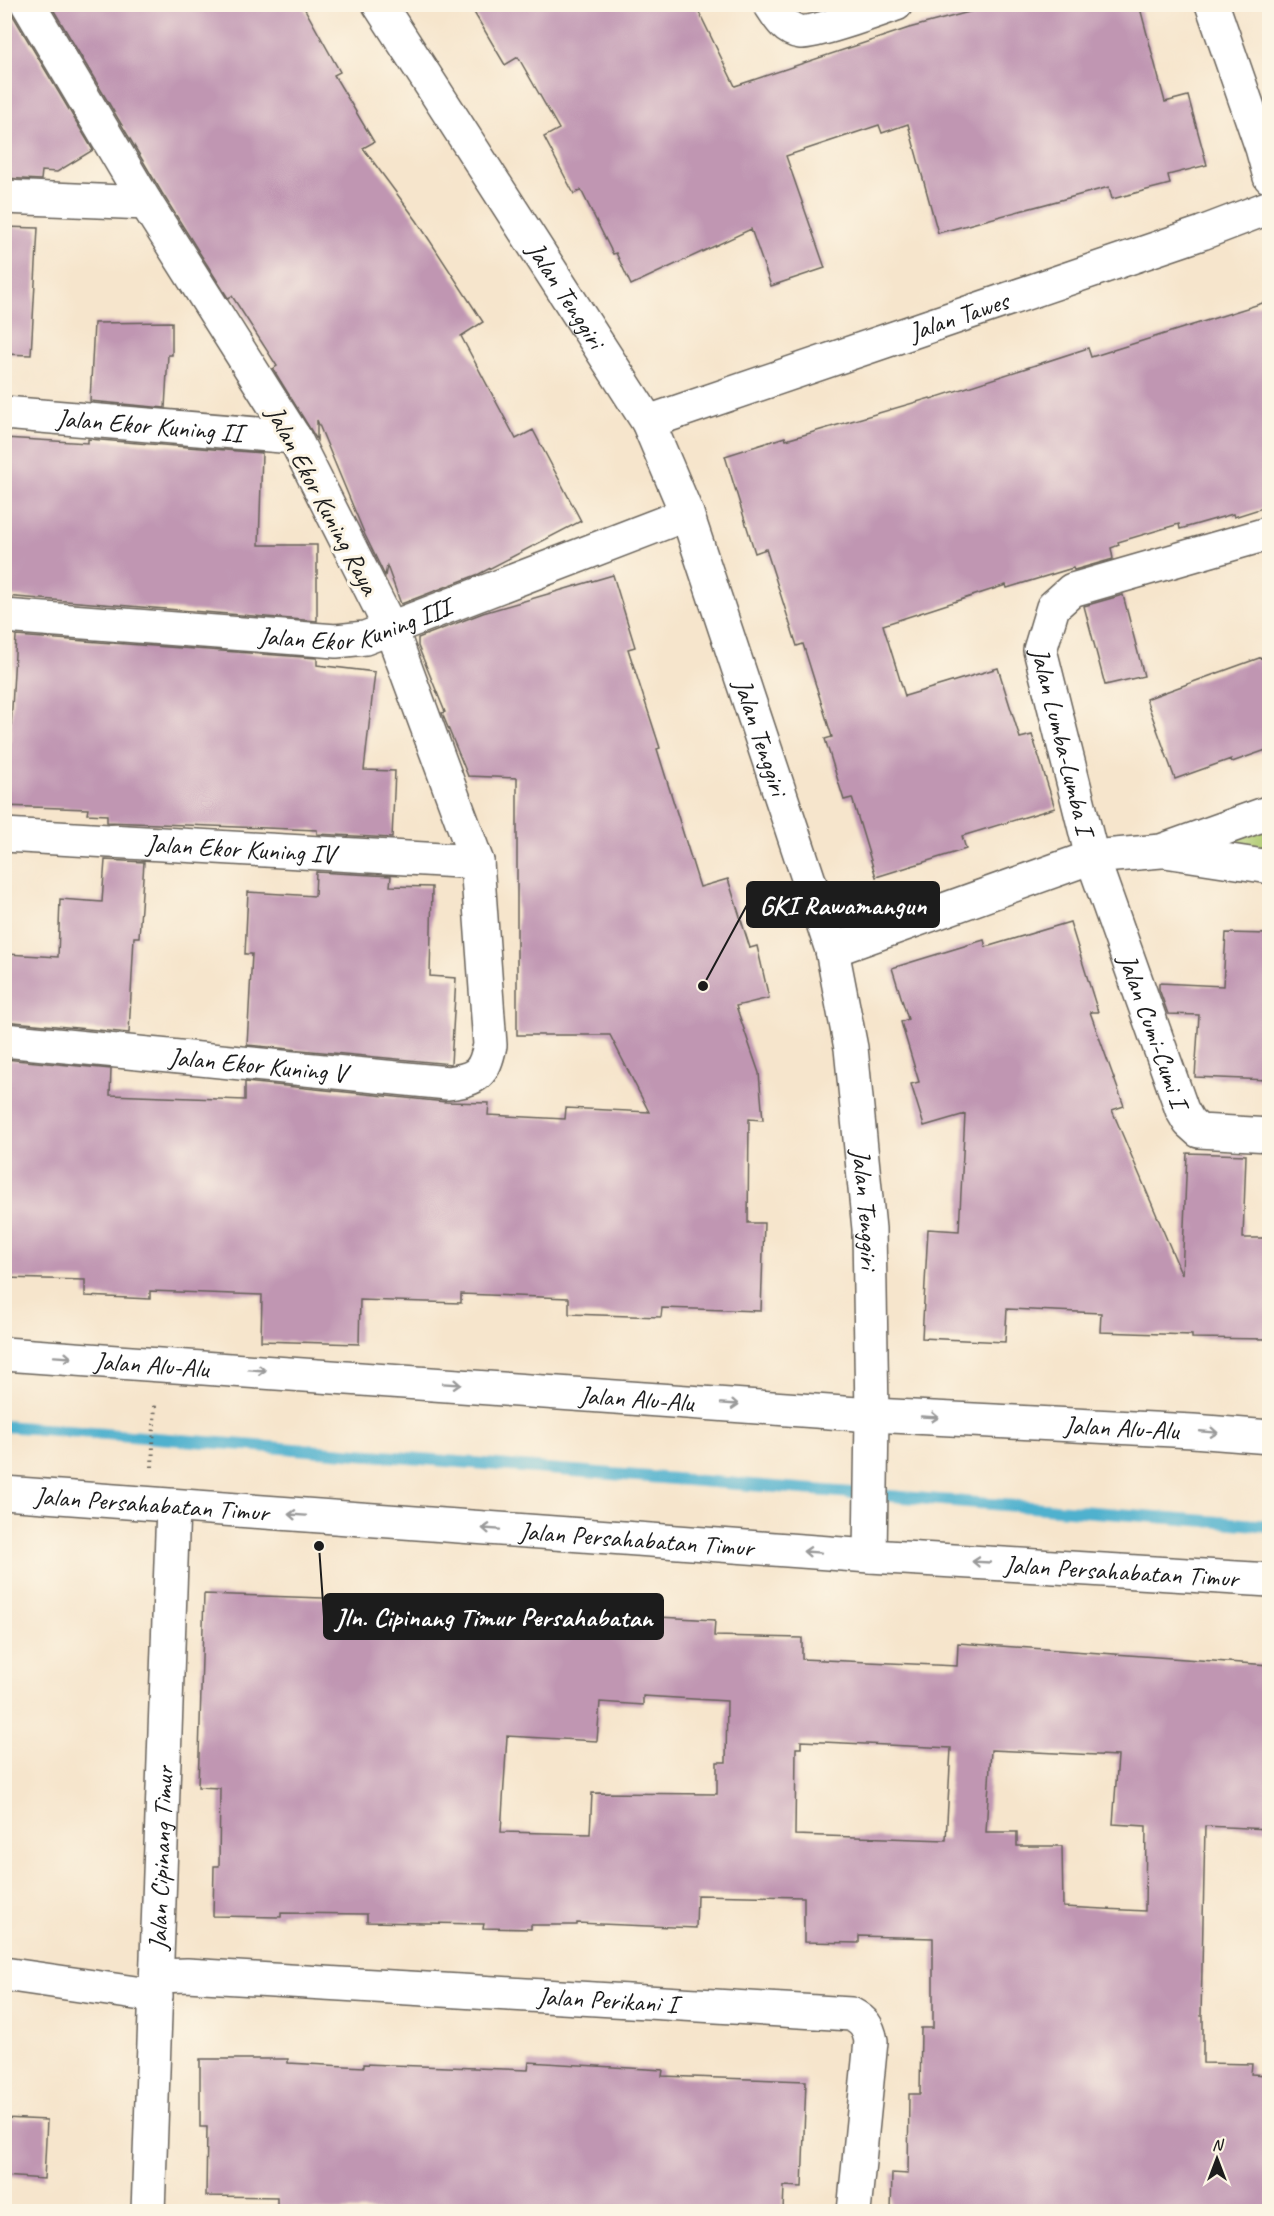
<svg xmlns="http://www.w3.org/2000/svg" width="1274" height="2216" viewBox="0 0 1274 2216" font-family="Caveat,sans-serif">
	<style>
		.green { fill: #afca71; stroke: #667346; stroke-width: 1.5 }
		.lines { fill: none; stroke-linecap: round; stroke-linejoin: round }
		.stream { stroke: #4fb1ce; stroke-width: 12 }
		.building { fill: #c096b2; fill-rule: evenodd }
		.minor-casing { stroke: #68625a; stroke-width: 36 }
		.path { stroke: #68625a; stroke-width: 4; stroke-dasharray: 1.5 4.5; stroke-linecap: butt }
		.minor { stroke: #fff; stroke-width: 33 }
		.oneway { stroke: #999 }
		.labels { text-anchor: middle; stroke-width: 6; stroke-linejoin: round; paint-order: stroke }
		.street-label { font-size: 26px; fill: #1c1c1c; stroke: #fcf5e5 }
		.leader { fill: none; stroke: #1c1c1c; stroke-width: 2 }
		.callout-dot { fill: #1c1c1c; stroke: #fcf5e5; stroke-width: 2 }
		.callout { fill: #1c1c1c; stroke: #1c1c1c; stroke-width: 2 }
		.callout-label { font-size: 27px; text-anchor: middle; font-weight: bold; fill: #fff }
	</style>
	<rect width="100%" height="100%" fill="#fcf5e5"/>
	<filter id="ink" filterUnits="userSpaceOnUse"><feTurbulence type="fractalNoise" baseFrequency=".0167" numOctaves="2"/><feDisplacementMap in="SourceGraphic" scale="12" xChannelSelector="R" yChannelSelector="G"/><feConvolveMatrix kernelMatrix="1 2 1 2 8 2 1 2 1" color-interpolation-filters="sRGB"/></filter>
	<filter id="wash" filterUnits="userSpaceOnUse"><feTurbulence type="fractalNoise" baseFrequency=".008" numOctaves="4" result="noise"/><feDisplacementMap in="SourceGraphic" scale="24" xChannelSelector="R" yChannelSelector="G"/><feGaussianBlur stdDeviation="1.35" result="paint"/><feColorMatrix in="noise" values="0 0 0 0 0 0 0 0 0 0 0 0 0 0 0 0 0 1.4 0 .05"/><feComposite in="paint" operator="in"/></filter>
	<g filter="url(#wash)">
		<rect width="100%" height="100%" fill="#f6e5cc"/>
		<path class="green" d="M1269 821V848L1206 843Z"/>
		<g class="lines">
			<path class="stream" d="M4 1426 1270 1526"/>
		</g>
		<g id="blocks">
			<path class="building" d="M4 4H9L12 14 93 150 57 172 42 171 41 180 4 178Z
				M50 4H302L340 72 334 75 374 142 363 148 417 221 483 322 461 336 516 439 533 430 581 521 479 574 401 604 387 566 385 576 365 535 317 420V440L273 369 277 366 232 296 228 298 162 193Z
				M469 4H695L735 86 909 28 999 4H1139L1165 102 1188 96 1207 165 1168 175 1170 184 1112 199 1109 187 938 233 908 124 882 133 879 125 786 156 825 268 771 286 751 229 631 285 616 253 613 254 581 190 574 194 544 137 559 129 518 57 505 65Z
				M4 227 38 228 31 355 4 354Z
				M1269 301V506L1234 517 1233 514 1180 529 1179 524 1118 542 1119 545 1111 548 1113 559 1074 570 1073 568 1007 588 1006 585 883 625 905 696 998 668 1020 738 1032 735 1055 808 962 836 966 849 876 877 852 798 844 800 825 739 832 737 803 644 797 646 766 549 755 553 725 456 785 437 786 440 930 398 931 399 1088 348 1091 357Z
				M172 322V355H168L165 408 90 401 94 323Z
				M4 438 88 443V439L262 453 259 545H317V621L4 596Z
				M613 575 635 647 628 649 660 748 657 749 700 887 728 879 750 948 757 946 769 998 736 1006 759 1073 763 1120 749 1119 748 1223H764L761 1311 662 1308 661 1317 569 1314V1298L461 1294V1303L360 1300 359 1344 261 1341 262 1295 150 1291V1299L85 1296V1280L4 1278V1059L111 1069 110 1095 245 1100V1082L446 1102 489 1103 488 1115 565 1119 566 1108 649 1112 610 1035H517V778L468 776 442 713 445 712 418 646V638L483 613Z
				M1123 595 1144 676 1105 685 1084 606Z
				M16 636 317 658V665L375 672 364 770 395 771 392 838 317 834V830L107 822V815L87 814 88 809 4 806V744H10Z
				M1262 657 1269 678V749L1232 762 1231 759 1175 779 1146 699Z
				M105 860 144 862 139 937H134L129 1033 4 1021 7 954 58 957 60 899 102 902Z
				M316 872 391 876 390 886 432 887 430 976 456 978 451 1064 247 1045 252 954H245L248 892 315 896Z
				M1070 922 1098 1012H1090L1124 1106 1112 1110 1182 1275 1187 1153 1246 1155 1243 1238H1269V1339L1192 1338V1335L1100 1332 1101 1313 1007 1309 1005 1342 922 1338 928 1229 959 1231 965 1114 924 1126 911 1084 919 1082 901 1022 908 1019 892 968 984 940 986 947Z
				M1226 933 1269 934V1080L1195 1077 1199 1015 1168 1014 1159 989V983L1223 986Z
				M204 1594 384 1600 383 1609 513 1617 512 1625 620 1631 621 1615 715 1620 714 1636 802 1638V1659L957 1666 958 1643 1269 1665V1829L1205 1826 1201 2016H1203V2063L1252 2064 1251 2074 1269 2075V2211H891L892 2173 908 2174 909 2094H920L921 2028H933V1938L859 1936V1943L804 1942V1897L697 1895 696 1928 577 1923V1925H531V1929L483 1928 484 1924 367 1922V1914L281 1913V1917L213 1916 214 1866H219L220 1788 198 1787ZM643 1696 727 1701 726 1762H717V1794L592 1793 590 1834 501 1832 507 1736 597 1741 600 1702 643 1705ZM801 1741 951 1748 946 1840 795 1835 796 1748H801ZM991 1750 1118 1756 1113 1824 1146 1826 1145 1911 1063 1907 1062 1846H1017V1832H986Z
				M200 2059H288V2063L364 2067V2064L528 2070 529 2062 663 2070 662 2076 806 2081 802 2187 784 2186 783 2211H321L277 2210V2197L206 2196 207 2127H200Z
				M4 2118 47 2120 44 2179 4 2176Z"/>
		</g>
	</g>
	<g filter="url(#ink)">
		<use href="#blocks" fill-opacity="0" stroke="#68625a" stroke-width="1.5"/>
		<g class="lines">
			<g class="minor-casing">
				<g id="minor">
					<path id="s1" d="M379 4 648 422 687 514 832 950 851 1048 869 1229 872 1415 870 1556"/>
					<path d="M770 4C778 16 785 30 800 32 814 34 879 10 896 4"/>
					<path d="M1212 4 1262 148 1270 177"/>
					<path d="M4 197 146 203"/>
					<path id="s2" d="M4 413 294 437"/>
					<path id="s3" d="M648 422 1202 233 1270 207"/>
					<path id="s4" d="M1270 533 1072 590 1053 607 1040 650 1092 857 1182 1110 1189 1122 1199 1131 1270 1135"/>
					<path id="s5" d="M4 616 336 641 365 638 687 514"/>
					<path id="s6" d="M4 835 477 862"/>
					<path d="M1165 851 1270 867"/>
					<path d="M832 950 1092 857 1161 851 1270 812"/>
					<path id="s7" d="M4 1040 448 1083C477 1079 484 1074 490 1045L477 862 391 629 294 437 146 203 28 4"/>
					<path id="s8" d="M4 1354 872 1415 1193 1431 1270 1437"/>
					<path id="s9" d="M4 1493 870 1556 1270 1580"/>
					<path d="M4 1974 156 1996"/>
					<path id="s10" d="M158 1976 187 1975 851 2014C864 2021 868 2026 871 2041L854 2212"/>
					<path id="s11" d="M148 2212 173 1506"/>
				</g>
			</g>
			<path class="path" d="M152 1467 155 1403"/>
			<use href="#minor" class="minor"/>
		</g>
		<defs><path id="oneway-shaft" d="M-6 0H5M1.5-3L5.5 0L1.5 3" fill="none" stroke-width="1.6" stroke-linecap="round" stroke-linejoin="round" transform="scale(1.5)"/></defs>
		<g class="oneway">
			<use href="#oneway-shaft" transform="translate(63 1357) rotate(4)"/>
			<use href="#oneway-shaft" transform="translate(257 1370) rotate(4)"/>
			<use href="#oneway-shaft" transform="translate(452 1384) rotate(4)"/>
			<use href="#oneway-shaft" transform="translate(730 1404) rotate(4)"/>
			<use href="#oneway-shaft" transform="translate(930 1417) rotate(3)"/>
			<use href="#oneway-shaft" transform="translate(1209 1432) rotate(5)"/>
			<use href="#oneway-shaft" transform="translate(297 1515) rotate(-176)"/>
			<use href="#oneway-shaft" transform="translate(491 1529) rotate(-176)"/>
			<use href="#oneway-shaft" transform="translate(812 1552) rotate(-176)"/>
			<use href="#oneway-shaft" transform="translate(981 1562) rotate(-177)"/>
		</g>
	</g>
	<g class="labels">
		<g class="street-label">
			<text dy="9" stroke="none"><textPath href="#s1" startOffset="346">Jalan Tenggiri</textPath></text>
			<text dy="9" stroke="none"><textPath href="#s3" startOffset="328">Jalan Tawes</textPath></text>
			<text dy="9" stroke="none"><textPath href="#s2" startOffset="146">Jalan Ekor Kuning II</textPath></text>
			<text transform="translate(323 500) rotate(62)" y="9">Jalan Ekor Kuning Raya</text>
			<text dy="9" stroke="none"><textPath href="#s5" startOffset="354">Jalan Ekor Kuning III</textPath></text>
			<text dy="9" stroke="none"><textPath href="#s1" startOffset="832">Jalan Tenggiri</textPath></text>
			<text dy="9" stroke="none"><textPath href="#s4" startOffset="370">Jalan Lumba-Lumba I</textPath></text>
			<text dy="9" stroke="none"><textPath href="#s6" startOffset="237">Jalan Ekor Kuning IV</textPath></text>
			<text dy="9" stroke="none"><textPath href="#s4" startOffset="674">Jalan Cumi-Cumi I</textPath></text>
			<text dy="9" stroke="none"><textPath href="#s7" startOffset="255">Jalan Ekor Kuning V</textPath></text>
			<text dy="9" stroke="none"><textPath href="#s1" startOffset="1318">Jalan Tenggiri</textPath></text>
			<text dy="9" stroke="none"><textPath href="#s8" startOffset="148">Jalan Alu-Alu</textPath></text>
			<text dy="9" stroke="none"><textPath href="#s8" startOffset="634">Jalan Alu-Alu</textPath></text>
			<text dy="9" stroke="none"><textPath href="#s8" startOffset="1120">Jalan Alu-Alu</textPath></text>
			<text dy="9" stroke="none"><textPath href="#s9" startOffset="148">Jalan Persahabatan Timur</textPath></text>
			<text dy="9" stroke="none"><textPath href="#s9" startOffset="634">Jalan Persahabatan Timur</textPath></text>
			<text dy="9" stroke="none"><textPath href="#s9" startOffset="1120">Jalan Persahabatan Timur</textPath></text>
			<text dy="9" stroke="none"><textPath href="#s11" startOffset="354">Jalan Cipinang Timur</textPath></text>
			<text dy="9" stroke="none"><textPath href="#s10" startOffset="450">Jalan Perikani I</textPath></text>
		</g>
	</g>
	<path class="leader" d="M703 986L747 905M319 1546L324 1617"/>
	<g class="callout-dot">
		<circle cx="703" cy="986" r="6"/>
		<circle cx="319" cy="1546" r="6"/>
	</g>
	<g class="callout">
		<rect x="747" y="882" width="192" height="45" rx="6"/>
		<rect x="324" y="1594" width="339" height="45" rx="6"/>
	</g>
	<g class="callout-label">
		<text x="843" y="914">GKI Rawamangun</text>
		<text x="494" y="1626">Jln. Cipinang Timur Persahabatan</text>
	</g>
	<rect width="1274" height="2216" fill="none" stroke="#fcf5e5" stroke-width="24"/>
	<g transform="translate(1217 2159)" stroke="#fcf5e5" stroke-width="4.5" paint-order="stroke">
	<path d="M0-4.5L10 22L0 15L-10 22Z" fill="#1c1c1c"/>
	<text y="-9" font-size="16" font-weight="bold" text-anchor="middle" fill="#1c1c1c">N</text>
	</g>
</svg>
